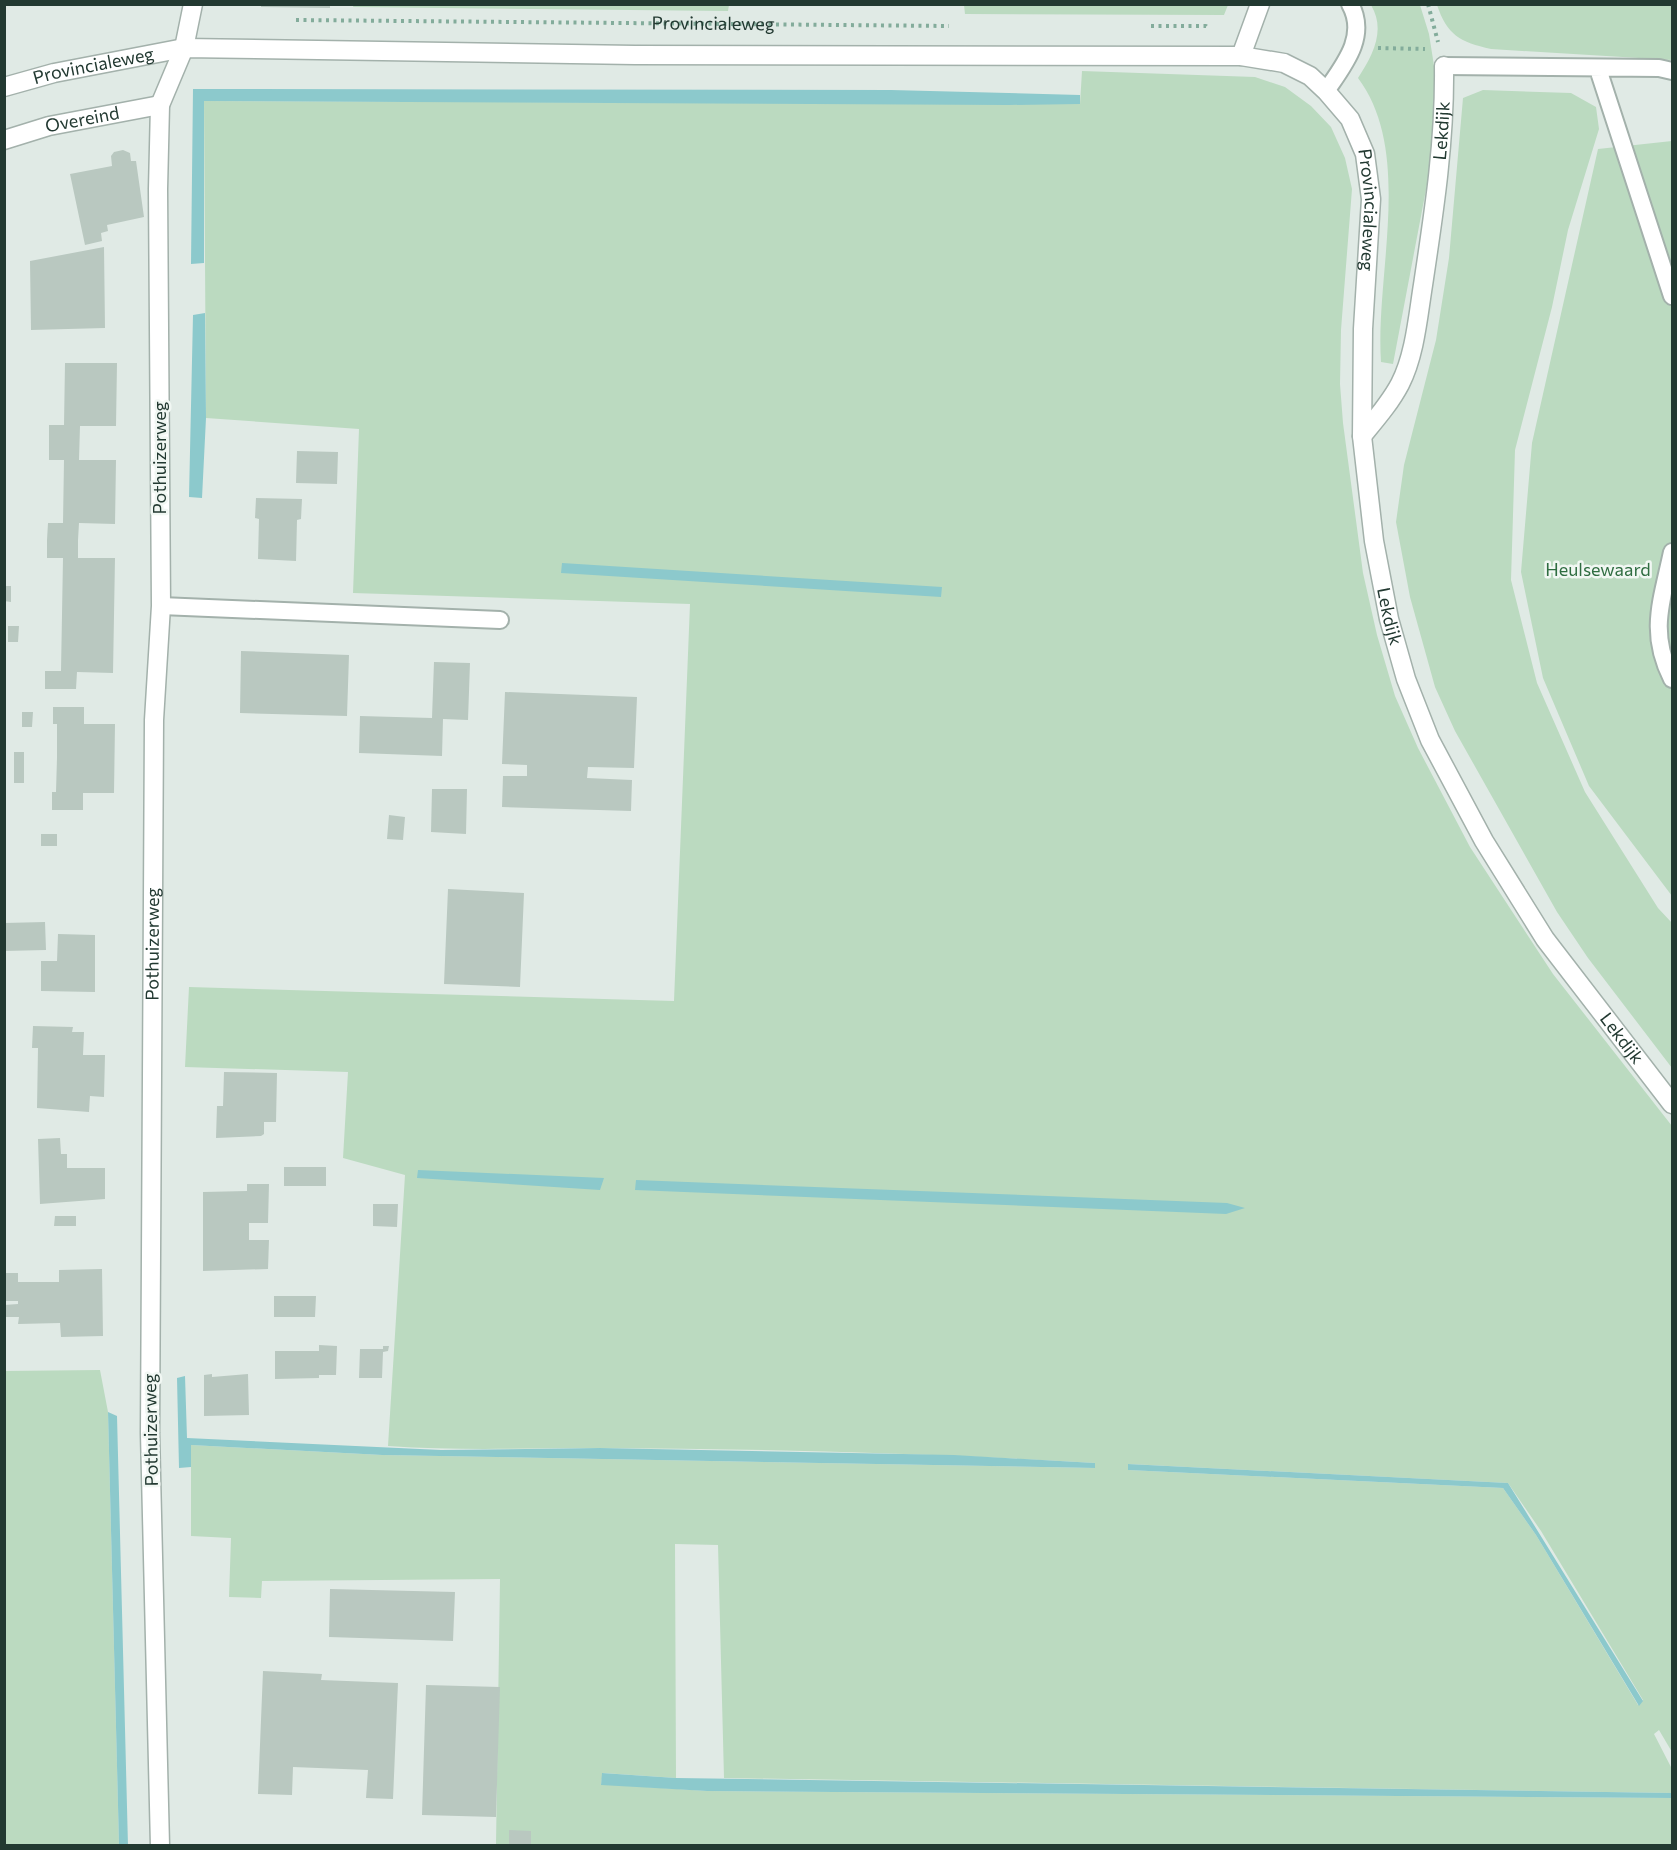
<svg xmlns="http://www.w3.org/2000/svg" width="1677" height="1850" viewBox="0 0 1677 1850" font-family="Commissioner,sans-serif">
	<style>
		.green { fill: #bbdac0; fill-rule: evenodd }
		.water { fill: #8cc9cc }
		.building { fill: #b9c8c0 }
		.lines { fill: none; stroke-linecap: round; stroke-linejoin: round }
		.service-casing { stroke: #a3b1ab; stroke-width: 20 }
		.minor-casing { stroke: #a3b1ab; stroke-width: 21 }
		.tertiary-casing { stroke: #a3b1ab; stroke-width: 21 }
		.path { stroke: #83ac9b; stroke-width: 4; stroke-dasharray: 3 4.5; stroke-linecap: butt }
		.service { stroke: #fff; stroke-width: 16 }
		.minor { stroke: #fff; stroke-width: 18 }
		.tertiary { stroke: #fff; stroke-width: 18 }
		.labels { text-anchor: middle; stroke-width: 5; stroke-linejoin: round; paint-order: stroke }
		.street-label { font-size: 18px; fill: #223931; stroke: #f1f7f3 }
		.park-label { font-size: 18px; fill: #2f6d41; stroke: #f1f7f3 }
	</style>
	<rect width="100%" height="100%" fill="#e0eae5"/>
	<path class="green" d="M354 4H729V5L728 11 353 7Z
		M964 5V4L1228 5 1224 15 965 14Z
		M1371 5H1420L1429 34 1438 91 1428 179 1393 364 1381 362C1375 274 1414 153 1358 78 1373 55 1386 30 1371 5Z
		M1437 5H1672V60L1491 49C1460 42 1447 35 1437 5Z
		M1082 71 1255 77 1285 87 1311 106 1331 127 1345 158 1352 189 1341 330 1340 384 1343 423 1363 573 1377 635 1395 696 1418 748 1470 847 1553 974 1672 1126V1752L1659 1730 1654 1734 1672 1769V1793L724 1778 718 1545 675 1544 676 1778 603 1773 601 1784 707 1791 1672 1798V1845H496L500 1579 262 1581 261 1598 229 1597 231 1538 191 1536V1445L382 1455 1094 1468 1095 1463C930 1453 765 1449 601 1448 529 1448 459 1451 388 1446L405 1175 343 1158 348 1072 185 1067 189 987 674 1001 690 604 353 593 359 429 206 418 204 101 1080 104ZM1129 1464 1508 1483 1541 1531 1643 1700 1638 1705 1536 1535 1503 1488 1128 1470Z
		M1483 90 1571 93 1596 107 1599 129 1568 230 1552 307 1515 450 1511 580 1537 683 1585 792 1658 908 1672 923V1068L1588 958 1557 912 1455 731 1435 687 1410 597 1396 522 1404 465 1436 340 1449 258 1463 98Z
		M1672 141V896L1589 786 1543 678 1521 572 1532 443 1598 149Z
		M100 1370 108 1412 119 1845H5L4 1371Z"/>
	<path class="water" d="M193 89 891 90 1080 95V104L1009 105 204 101V263L191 264Z
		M205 313 206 418 202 498 189 497 193 315Z
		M562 563 942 587 941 597 561 573Z
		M418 1170 604 1178 600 1190 417 1178Z
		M636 1180 1227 1203 1245 1208 1226 1214 635 1190Z
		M185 1376 187 1438 441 1450 600 1448 954 1455 1095 1463V1468L382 1455 191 1445V1467L179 1468 177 1378Z
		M108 1412 117 1416 128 1846 119 1845Z
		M1128 1464 1508 1483 1643 1701 1639 1706 1536 1535 1503 1488 1128 1470Z
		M602 1773 676 1778 1672 1793V1798L707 1791 601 1785Z"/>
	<path class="building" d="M261 4H330V8L261 7Z
		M123 150 130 153 131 161H136L144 217 107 225 108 231 101 233 102 241 85 245 70 174 112 166 111 156 114 152Z
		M104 247 105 328 31 330 30 261Z
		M65 363H117L116 426H80L79 460H116L115 524 79 523 78 540V558H115L113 673 77 672 76 689H45V671H61L63 558H47V540L48 523H63L64 460H49V425H64Z
		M297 451 338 452 337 484 296 483Z
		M256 498 302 499 301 519 297 520 296 561 258 559 259 519 255 518Z
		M4 586H11V602L4 601Z
		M8 626H19L18 642H8Z
		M241 651 349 655 347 716 240 713Z
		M434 662 470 663 468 720 443 719 442 756 359 753 360 716 432 718Z
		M505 692 637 697 634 768 588 767 587 778 632 780 631 811 502 807 503 776H527V765L502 764Z
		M53 707H84V724H115L114 793H83V810H52V792H56L57 758V724H53Z
		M22 712H33L32 727H22Z
		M14 752H24V783H14Z
		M432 789H467L466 834 431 832Z
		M389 815 405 817 403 840 387 839Z
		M41 834H57V846H41Z
		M448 889 524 893 520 987 444 984Z
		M45 922 46 950 4 951V923Z
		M58 934 95 935V992L41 991V961H57Z
		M33 1026 73 1027 72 1032H84L83 1055H105L104 1097 90 1096 89 1112 37 1108 38 1048H32Z
		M224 1072 277 1073 276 1122H264V1134L261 1136 216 1138 217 1106H223Z
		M60 1138 61 1154H67V1168H105V1199L40 1204 38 1139Z
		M284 1167H326V1186H284Z
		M247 1184H269L268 1223H249V1240H269L268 1269 203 1271V1192L247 1191Z
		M373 1204H398L397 1227 373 1226Z
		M55 1216H76V1226H54Z
		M102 1269 103 1336 61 1337 60 1323 18 1324 19 1317H4V1305L18 1304V1301H4V1273H18V1282H59V1270Z
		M274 1296H316L315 1317H274Z
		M319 1345 337 1346 336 1375H319V1378L275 1379V1351H319Z
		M383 1346H389L388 1351 383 1352 382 1378H359L360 1349H383Z
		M212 1374V1377L248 1374 249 1415 204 1416V1375Z
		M330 1589 455 1592 453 1641 329 1637Z
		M263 1671 322 1674 321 1680 398 1683 393 1799 366 1798 368 1770 293 1767 292 1795 258 1794Z
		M426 1685 500 1687 496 1817 422 1815Z
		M509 1830 531 1831V1845H509Z"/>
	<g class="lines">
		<g class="service-casing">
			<path id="service" d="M1444 66 1659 68 1672 71
				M1598 69 1672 296
				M1326 91C1344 65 1368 36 1350 4
				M1672 552C1662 600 1648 632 1672 679
				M161 606 500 620"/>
		</g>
		<g class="minor-casing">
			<g id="minor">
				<path d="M1241 56 1260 4"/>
				<path id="s2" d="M4 140 49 126 160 105"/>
				<path id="s3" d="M1362 436C1376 419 1390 403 1400 384 1415 355 1418 316 1423 285 1434 212 1445 141 1444 66"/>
				<path id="s4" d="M160 1846 150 1433 154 720 161 606 158 189 160 105 184 48"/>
			</g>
		</g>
		<g class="tertiary-casing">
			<g id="tertiary">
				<path d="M184 48 193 4"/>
				<path id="s5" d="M4 87 54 73 184 48 635 55 1241 56 1284 63 1310 76 1326 91 1350 119 1365 154 1371 199 1363 329 1362 436 1374 541 1389 619 1406 679 1430 740 1484 841 1545 939 1672 1104"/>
			</g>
		</g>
		<g class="path">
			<path d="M1428 4 1438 42"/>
			<path id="s1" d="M296 20 949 26"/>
			<path d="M1151 26H1206L1209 29"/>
			<path d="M1378 48 1425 49"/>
		</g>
		<use href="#service" class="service"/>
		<use href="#minor" class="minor"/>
		<use href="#tertiary" class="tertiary"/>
	</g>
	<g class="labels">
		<g class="street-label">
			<text dy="6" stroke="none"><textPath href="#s1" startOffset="417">Provincialeweg</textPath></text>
			<text dy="6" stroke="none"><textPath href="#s5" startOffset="92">Provincialeweg</textPath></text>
			<text dy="6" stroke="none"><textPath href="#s2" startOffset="81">Overeind</textPath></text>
			<text dy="6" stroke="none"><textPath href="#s3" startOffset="322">Lekdijk</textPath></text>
			<text dy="6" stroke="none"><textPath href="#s5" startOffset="1467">Provincialeweg</textPath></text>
			<text transform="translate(160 458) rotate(-90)" y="6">Pothuizerweg</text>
			<text dy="6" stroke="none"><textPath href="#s5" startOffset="1876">Lekdijk</textPath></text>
			<text dy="6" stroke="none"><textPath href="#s4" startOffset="902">Pothuizerweg</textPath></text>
			<text dy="6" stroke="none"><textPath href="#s5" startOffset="2362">Lekdijk</textPath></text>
			<text transform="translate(151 1430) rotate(-91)" y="6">Pothuizerweg</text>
		</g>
		<g class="park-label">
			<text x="1598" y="576">Heulsewaard</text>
		</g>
	</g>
	<rect width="1677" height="1850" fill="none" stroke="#223931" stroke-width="12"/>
</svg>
